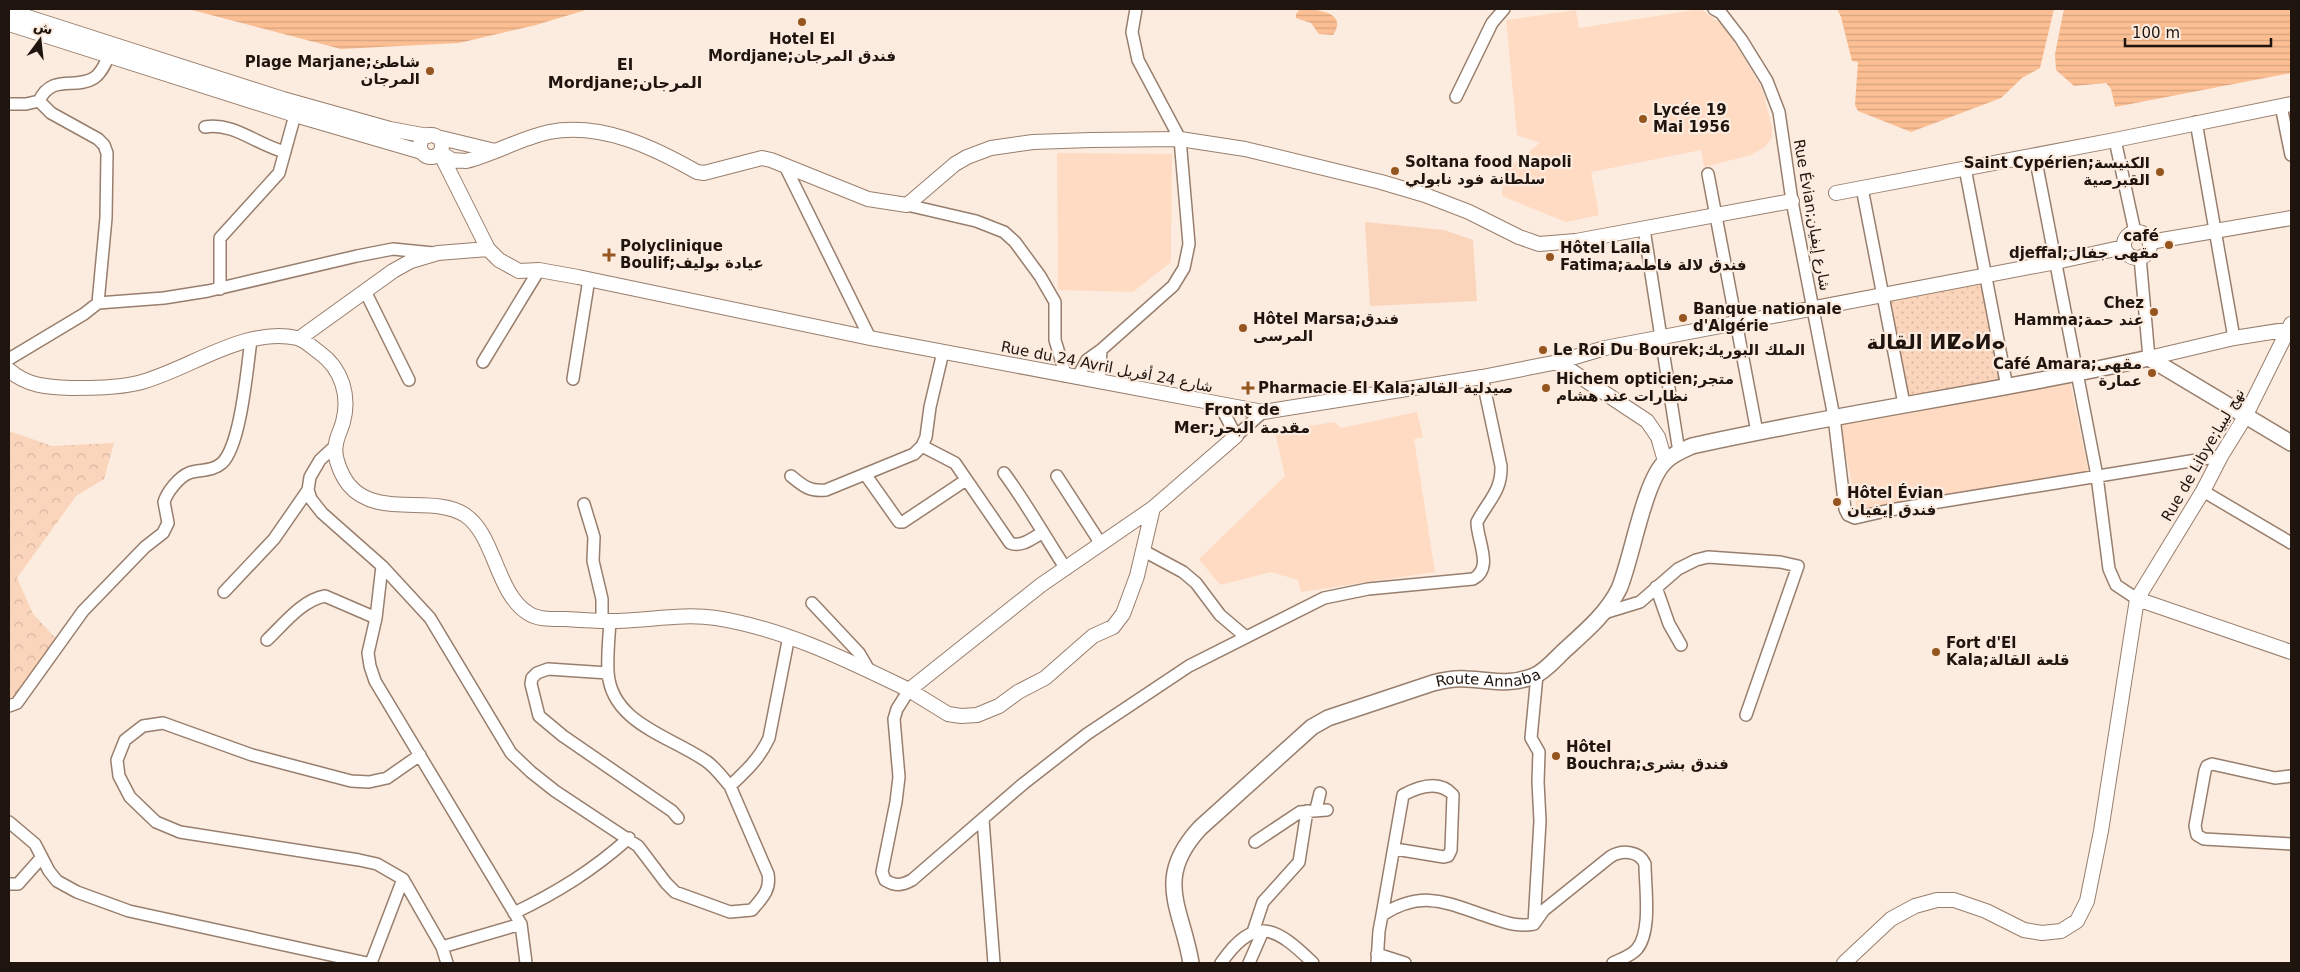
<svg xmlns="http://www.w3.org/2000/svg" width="2300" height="972" viewBox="0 0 2300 972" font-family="'DejaVu Sans','Noto Sans Arabic','Noto Sans Tifinagh',sans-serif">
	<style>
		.built { fill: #ffdbc3 }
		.forest { fill: url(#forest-crowns) }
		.garden { fill: url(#garden-dots) }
		.pitch { fill: #fbd5bb }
		.water { fill: url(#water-rules) }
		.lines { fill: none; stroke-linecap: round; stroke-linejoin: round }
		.minor-casing { stroke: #987e6c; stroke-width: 14 }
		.tertiary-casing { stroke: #987e6c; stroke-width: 16 }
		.secondary-casing { stroke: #987e6c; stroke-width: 18 }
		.minor { stroke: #fff; stroke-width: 11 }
		.tertiary { stroke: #fff; stroke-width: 14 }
		.secondary { stroke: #fff; stroke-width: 15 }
		.poi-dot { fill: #95551e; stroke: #fcebdf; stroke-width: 2 }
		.labels { text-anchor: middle; stroke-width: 4.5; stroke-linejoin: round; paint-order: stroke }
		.poi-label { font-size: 15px; font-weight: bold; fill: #1f150e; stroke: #fcebdf; text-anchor: start }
		.street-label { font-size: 15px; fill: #1f150e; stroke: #fcebdf }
		.neighbourhood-label { font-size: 16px; font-weight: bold; fill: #1f150e; stroke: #fcebdf }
		.district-label { font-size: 20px; font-weight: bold; fill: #1f150e; stroke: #fcebdf }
	</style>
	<defs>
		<pattern id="forest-crowns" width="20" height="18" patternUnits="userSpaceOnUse" patternTransform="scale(1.25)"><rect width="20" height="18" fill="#fbd5bb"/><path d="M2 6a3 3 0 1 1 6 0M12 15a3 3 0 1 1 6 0" fill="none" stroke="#d7b6a0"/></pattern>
		<pattern id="garden-dots" width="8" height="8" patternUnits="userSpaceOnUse" patternTransform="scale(1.25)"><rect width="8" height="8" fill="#fbd5bb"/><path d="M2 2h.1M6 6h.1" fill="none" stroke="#d7b6a0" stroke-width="1.8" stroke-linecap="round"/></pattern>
		<pattern id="water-rules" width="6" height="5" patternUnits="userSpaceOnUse" patternTransform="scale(1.25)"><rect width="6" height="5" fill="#fbbf93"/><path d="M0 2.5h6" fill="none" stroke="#d7a37e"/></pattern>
	</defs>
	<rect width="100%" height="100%" fill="#fcebdf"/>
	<path class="built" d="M1701 9 1725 27 1762 88 1772 128V137L1765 147 1751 155 1704 167 1701 150 1591 172 1599 215 1566 222 1502 196 1504 171 1540 143 1517 135 1506 20 1576 10 1579 28Z
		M1057 153 1172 154 1171 262 1133 292 1058 290Z
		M2070 382 2089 474 1857 510 1840 425Z
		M1417 412 1423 437 1414 439 1435 572 1301 592 1298 580 1271 572 1220 585 1199 559 1285 476 1275 432 1334 422 1341 428Z"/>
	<path class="forest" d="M9 431 52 446 114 443 104 479 76 496 17 578 33 614 65 648 17 703 9 702Z"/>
	<path class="garden" d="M1981 284 1999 379 1905 397 1886 302Z"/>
	<path class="pitch" d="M1365 222 1444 230 1473 240 1477 301 1370 306Z"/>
	<path class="water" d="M188 9H589L536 25 459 43 341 49Z
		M1300 9C1316 9 1349 12 1333 35L1319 34 1311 23 1296 18V14Z
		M1837 9H2054L2040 68 2022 78 2001 98 1911 132 1858 111 1855 105 1858 62 1852 61 1841 17Z
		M2064 9H2291V73L2115 107 2111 89 2106 83 2074 86 2056 70 2055 54Z"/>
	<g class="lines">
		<g class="minor-casing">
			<path id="minor" d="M1714 9 1721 13 1741 39 1767 81 1779 112 1792 201 1834 417 1845 509 1848 515 1855 518 1890 510 2221 456
				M1456 97 1492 23 1504 9
				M9 104H26L39 101
				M2281 106 2291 155
				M2196 122 2234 338
				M205 127C234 122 257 145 285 152
				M2115 140 2135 232
				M2035 156 2097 476 2109 569 2116 585 2137 599
				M785 166 870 338
				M1965 168 2007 387
				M1708 174 1757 432
				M1862 188 1904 404
				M907 205 976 221 1004 232 1015 242 1040 276 1055 302V340L1066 376
				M1644 229 1679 452
				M2140 257 2149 358
				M220 289V238L279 173 295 115
				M365 291 409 380
				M98 303 106 218 107 153 104 145 98 139 51 113 39 101C52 73 75 90 94 78 102 73 105 63 109 56
				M9 359 84 314 98 303 164 298 208 291 357 256 393 249 433 253
				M483 362 539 270
				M1077 378 1087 360 1101 350 1173 286 1184 268 1189 244 1180 139 1138 60 1132 32 1136 9
				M573 379 589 279
				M1099 382 1101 350
				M1220 405 1236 436 1263 412
				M335 446 320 460 310 477 308 490 311 499 322 513 382 566 430 618 511 753 531 772 555 791 638 846 666 883 675 892 730 912 752 910C762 898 771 890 768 874L730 786C746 771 760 758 769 738L789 636
				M922 446 955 463 1010 543C1021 548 1032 538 1042 533
				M1004 473C1027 504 1045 537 1066 569
				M865 474 899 522H903L966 480
				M791 476C803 486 810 492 826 490L914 454 922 446 926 437 930 407 943 352
				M1057 476 1101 544
				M2203 491 2291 543
				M584 504 594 537 593 561 602 599V621
				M1144 551 1183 572 1196 583 1220 615 1246 637
				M382 566 376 618 368 653 370 666 375 681 521 924 526 963
				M1656 587 1669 624 1681 645
				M224 592 274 539 308 490
				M812 603 859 653 869 670
				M1604 613 1640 602 1678 569 1696 560 1708 557 1780 562 1798 566 1746 715
				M610 621C609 638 607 655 608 672 611 723 670 736 706 761 715 767 722 777 730 786
				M267 640C283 625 302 600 325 596L376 618
				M608 673 548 669 537 673 532 678 531 684 539 716 563 736 672 811 678 818
				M909 690 897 709 894 719 899 777 896 802 882 872 885 880C895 886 901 886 912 880L1023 784 1087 734 1189 666 1324 598 1368 589 1473 579C1494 568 1477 541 1477 522 1488 501 1502 491 1501 466L1482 377
				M9 706 17 703 83 611 145 547 163 533 168 523 164 502C167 492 179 477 189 473 200 469 212 472 222 463 241 445 247 368 251 340
				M420 755 387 778 369 782 351 781 252 755 163 723 143 726 125 740 117 760 119 776 130 797 156 822 180 832 359 860 377 864 403 879 442 947 447 963
				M2291 776 2275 778 2212 764 2207 766 2205 771 2195 826 2197 835 2204 839 2291 844
				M1316 809 1320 793
				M983 820 994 963
				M9 822 35 844 49 871 57 881 77 892 129 911 367 963
				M1255 842 1300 812 1327 810
				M9 884H18L42 857
				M514 913C558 892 593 870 629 838
				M1382 915 1403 795C1418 787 1439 779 1453 795L1451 850 1448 856 1444 857 1395 849
				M1534 924 1540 821 1538 782 1539 752 1531 738 1537 675
				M1253 932 1263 902 1299 862 1307 811
				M442 947 521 924
				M1377 954 1405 963
				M371 963 403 879
				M1221 963C1255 914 1276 927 1313 963
				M1249 963 1263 931
				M1377 963 1379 931 1382 915C1424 888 1449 904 1492 918 1507 923 1518 927 1534 924L1544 910 1610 857C1621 850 1639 850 1645 864 1645 887 1652 931 1637 949 1631 956 1621 959 1613 963"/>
		</g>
		<g class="tertiary-casing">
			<path id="tertiary" d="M9 11 283 99 390 129 428 136
				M9 24 295 115 422 152
				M420 146a11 11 0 1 1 22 0a11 11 0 1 1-22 0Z
				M437 137 495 151
				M440 153 488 249 499 260 519 271 539 270 578 277 870 338 1263 412 1482 377 1558 362 1605 348 2056 262 2124 247
				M441 153 452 160 466 161C494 154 521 138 549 132 601 122 653 147 697 172L704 173 762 158 771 160 868 199 907 205 955 164 967 157 991 148 1033 142 1091 140 1180 139 1245 149 1381 182 1425 195 1469 212 1519 237 1539 244 1576 241 1792 201
				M1836 193 2115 140 2291 104
				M2124 245a13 13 0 1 1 26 0a13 13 0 1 1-26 0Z
				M2150 242 2291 218
				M300 338 393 271 411 261 438 253 488 249
				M2149 358 2234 338 2291 329
				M1558 362 1647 421 1658 437 1665 461
				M9 370C27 386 47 387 71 388 93 388 116 388 138 383 187 371 244 326 297 338 305 340 313 348 320 353 342 369 350 396 343 422 341 430 337 436 336 444 333 456 341 475 349 485 377 519 434 494 465 515 495 535 496 593 528 613 538 620 553 619 566 619 580 620 596 621 610 621 646 621 681 613 716 618 785 629 847 660 909 690L1041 585 1153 508 1236 436
				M2137 599 2291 652
				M909 690 948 714 961 716 977 715 999 706 1018 692 1045 678 1093 636 1113 627 1123 614 1137 576 1153 508
				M1844 963 1891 919 1915 906 1937 900H1954L1986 911 2024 930 2042 933 2061 931 2077 921 2087 901 2101 831 2137 599 2203 491 2221 456 2245 417 2291 324"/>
		</g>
		<g class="secondary-casing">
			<g id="secondary">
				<path id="s1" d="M1191 963C1182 908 1153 879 1200 828L1312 727 1328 718 1433 683C1444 680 1455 678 1467 679 1493 680 1508 686 1534 676 1546 671 1557 657 1566 649 1586 631 1607 613 1619 589 1632 559 1644 480 1666 461 1673 454 1683 450 1692 446 1844 412 1998 392 2149 358L2291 443"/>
			</g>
		</g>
		<use href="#minor" class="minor"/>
		<use href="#tertiary" class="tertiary"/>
		<use href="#secondary" class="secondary"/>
	</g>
	<g class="poi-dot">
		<circle cx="802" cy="22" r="5"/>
		<circle cx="430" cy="71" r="5"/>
		<circle cx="1643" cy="119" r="5"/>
		<circle cx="1395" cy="171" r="5"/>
		<circle cx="2160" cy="172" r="5"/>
		<circle cx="2169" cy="245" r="5"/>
		<path d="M606.5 247.5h5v5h5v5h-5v5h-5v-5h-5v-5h5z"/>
		<circle cx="1550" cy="257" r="5"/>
		<circle cx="2154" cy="312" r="5"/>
		<circle cx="1683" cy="318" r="5"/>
		<circle cx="1243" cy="328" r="5"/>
		<circle cx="1543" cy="350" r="5"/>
		<circle cx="2152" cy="373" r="5"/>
		<path d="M1245.5 380.5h5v5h5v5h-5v5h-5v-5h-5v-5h5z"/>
		<circle cx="1546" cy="388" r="5"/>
		<circle cx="1837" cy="502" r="5"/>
		<circle cx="1936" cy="652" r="5"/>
		<circle cx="1556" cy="756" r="5"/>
	</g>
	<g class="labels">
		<g class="poi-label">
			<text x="802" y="44" text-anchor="middle">Hotel El<tspan x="802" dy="17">Mordjane;فندق المرجان</tspan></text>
			<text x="420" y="67" text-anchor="end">Plage Marjane;شاطئ<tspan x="420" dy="17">المرجان</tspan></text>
			<text x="1653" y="115">Lycée 19<tspan x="1653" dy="17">Mai 1956</tspan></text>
			<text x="1405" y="167">Soltana food Napoli<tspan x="1405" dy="17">سلطانة فود نابولي</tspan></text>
			<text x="2150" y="168" text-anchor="end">Saint Cypérien;الكنيسة<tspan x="2150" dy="17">القبرصية</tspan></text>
			<text x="2159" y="241" text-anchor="end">café<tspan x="2159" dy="17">djeffal;مقهى جفال</tspan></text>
			<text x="620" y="251">Polyclinique<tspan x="620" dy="17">Boulif;عيادة بوليف</tspan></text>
			<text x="1560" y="253">Hôtel Lalla<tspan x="1560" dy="17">Fatima;فندق لالة فاطمة</tspan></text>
			<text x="2144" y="308" text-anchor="end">Chez<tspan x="2144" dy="17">Hamma;عند حمة</tspan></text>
			<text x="1693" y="314">Banque nationale<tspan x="1693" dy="17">d'Algérie</tspan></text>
			<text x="1253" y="324">Hôtel Marsa;فندق<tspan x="1253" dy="17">المرسى</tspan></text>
			<text x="1553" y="355">Le Roi Du Bourek;الملك البوريك</text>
			<text x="2142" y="369" text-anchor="end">Café Amara;مقهى<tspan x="2142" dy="17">عمارة</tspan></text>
			<text x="1556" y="384">Hichem opticien;متجر<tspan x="1556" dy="17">نظارات عند هشام</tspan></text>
			<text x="1258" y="393">Pharmacie El Kala;صيدلية القالة</text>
			<text x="1847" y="498">Hôtel Évian<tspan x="1847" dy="17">فندق إيفيان</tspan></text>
			<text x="1946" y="648">Fort d'El<tspan x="1946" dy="17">Kala;قلعة القالة</tspan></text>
			<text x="1566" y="752">Hôtel<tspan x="1566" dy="17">Bouchra;فندق بشرى</tspan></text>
		</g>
		<g class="street-label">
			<text transform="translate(1812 215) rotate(80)" y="5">Rue Évian;شارع إيفيان</text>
			<text transform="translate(1107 367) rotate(11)" y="5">Rue du 24 Avril شارع 24 أفريل</text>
			<text transform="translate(2203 455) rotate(-60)" y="5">Rue de Libye;نهج ليبيا</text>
			<text dy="5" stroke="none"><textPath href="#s1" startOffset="480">Route Annaba</textPath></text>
		</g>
		<g class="neighbourhood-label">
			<text x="625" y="70">El<tspan x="625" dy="18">Mordjane;المرجان</tspan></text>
			<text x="1242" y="415">Front de<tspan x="1242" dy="18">Mer;مقدمة البحر</tspan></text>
		</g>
		<g class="district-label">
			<text x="1936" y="349">القالة ⵍⵇⴰⵍⴰ</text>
		</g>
	</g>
	<rect width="2300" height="972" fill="none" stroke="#1f150e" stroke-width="20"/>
	<g transform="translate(40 40) rotate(15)" stroke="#fcebdf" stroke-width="4" paint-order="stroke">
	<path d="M0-4L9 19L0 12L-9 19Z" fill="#1f150e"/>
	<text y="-8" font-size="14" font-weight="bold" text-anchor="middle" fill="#1f150e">ش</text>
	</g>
	<path d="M2125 38v8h146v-8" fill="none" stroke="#1f150e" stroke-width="2.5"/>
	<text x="2132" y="38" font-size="15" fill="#1f150e" stroke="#fcebdf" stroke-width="4" paint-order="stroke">100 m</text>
</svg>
